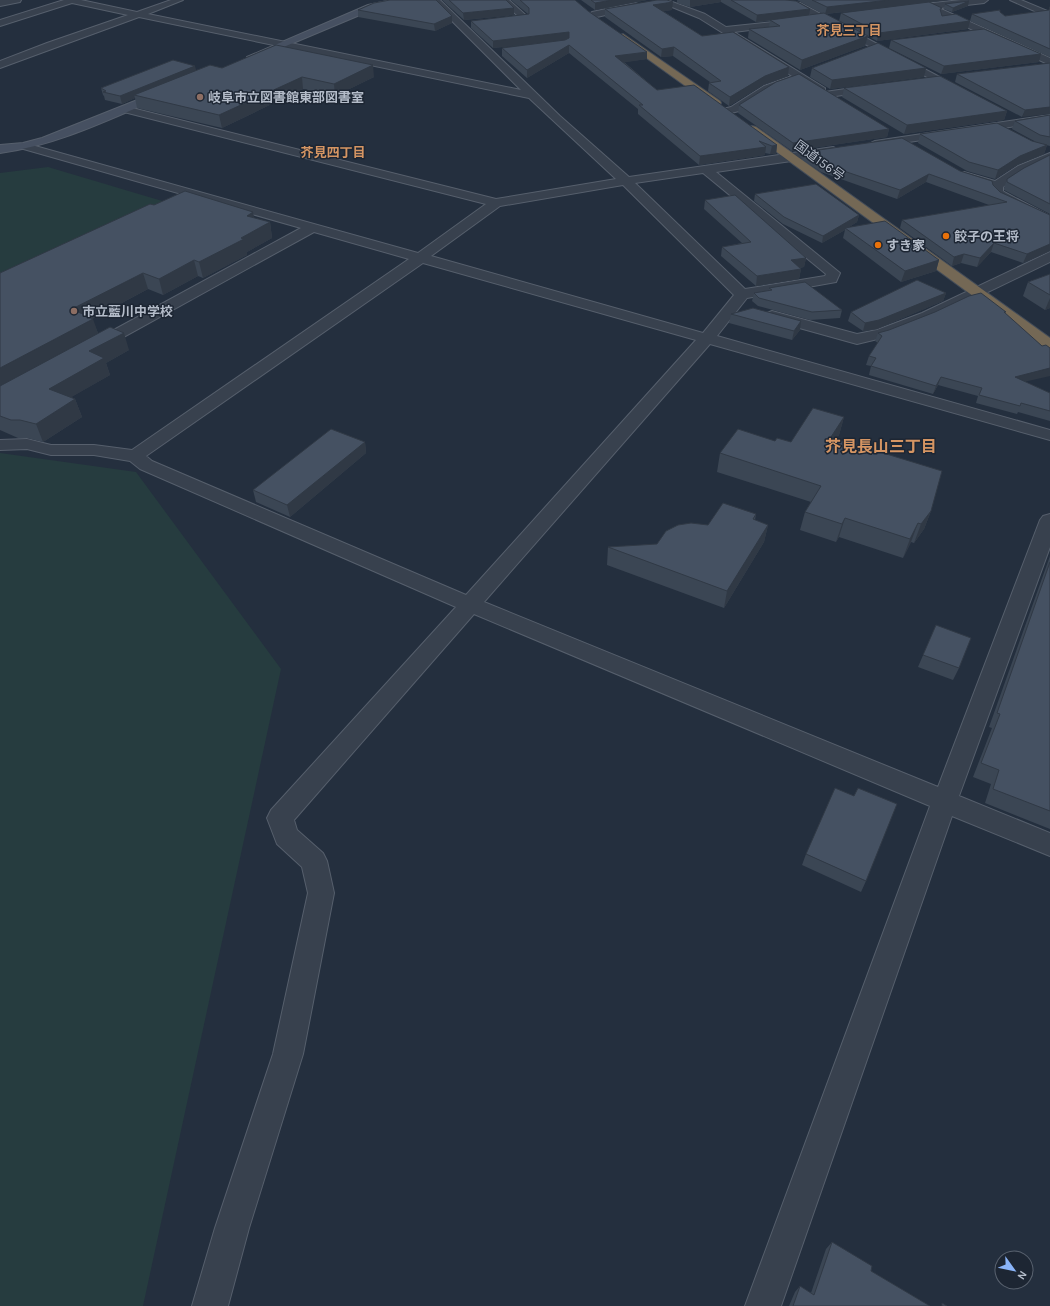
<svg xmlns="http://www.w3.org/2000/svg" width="1050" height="1306" viewBox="0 0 1050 1306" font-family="Karla,'Noto Sans JP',sans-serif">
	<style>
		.green { fill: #263c3f }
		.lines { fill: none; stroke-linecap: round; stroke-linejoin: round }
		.street-casing { stroke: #565f6c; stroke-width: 2 }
		.secondary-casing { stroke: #565f6c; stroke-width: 2 }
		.highway-casing { stroke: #434c59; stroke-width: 2 }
		.street { fill: #38414e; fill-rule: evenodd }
		.secondary { fill: #465061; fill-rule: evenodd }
		.highway { fill: #746855; fill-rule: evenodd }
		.wall { fill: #3b4654 }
		.shaded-wall { fill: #303945 }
		.building { fill: #455162; stroke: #303945 }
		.education-dot { fill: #8d6e63; stroke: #1d2633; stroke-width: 1.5 }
		.food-dot { fill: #e8710a; stroke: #1d2633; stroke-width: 1.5 }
		.labels { text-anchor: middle; stroke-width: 3; stroke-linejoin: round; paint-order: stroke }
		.far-neighbourhood-label { font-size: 13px; font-weight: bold; fill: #d59563; stroke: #1d2633 }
		.far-poi-label { font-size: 13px; font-weight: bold; fill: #b4bcc9; stroke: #1d2633; text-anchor: start }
		.far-street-label { font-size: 13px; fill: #b4bcc9; stroke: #1d2633 }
		.neighbourhood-label { font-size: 16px; font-weight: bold; fill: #d59563; stroke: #1d2633 }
	</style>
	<rect width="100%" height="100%" fill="#242f3e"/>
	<path class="green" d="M48 167 169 203 0 283V173Z
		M0 453 136 472 281 669 143 1306H0Z"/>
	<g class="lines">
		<g class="street-casing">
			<path id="street" d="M0 0H21L20 2 0 6Z
				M64 0H81L137 12 171 0H183L148 14 521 90 431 0H440L560 116 629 177 833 147 837 149 839 151 833 155 716 172 840 273 836 282 747 298 717 336 1050 430V440L710 344 484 602 938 787 1040 520 1043 516 1050 514V547L959 796 1050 833V856L952 816 781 1306H745L930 806 474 614 294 820 297 830 323 853 327 861 334 893 303 1054 249 1228 228 1306H192L215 1228 273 1054 308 893 302 867 277 844 267 818 271 810 456 607 140 469 130 461 94 455H51L27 449 0 450V440L27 439 51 445H94L132 450 409 259 314 232 100 350H88L86 347 88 344 301 228 20 148 18 146 20 144H28L418 253 486 204 120 111 119 109 124 106 496 199 616 179 529 98 139 17 0 68V61L47 43 128 15 72 3 0 26V20ZM703 173 826 274 825 276 745 289 635 183ZM623 185 734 295 703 333 431 256 500 206ZM423 263 696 340 466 595 152 461 146 456Z
				M500 0H509L529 18 525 21 498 23V19L518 16Z
				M655 0H667L705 14 726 27 801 19V23L798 24 734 32 825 88V92L873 85 878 88 873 91 828 97 824 96V92H817L797 79 772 90 739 111 727 114 723 113 722 111 723 109 731 107 764 86 792 76 699 18Z
				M759 0H781L800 3 966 91 961 94 957 93 803 11 795 7 763 3Z
				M961 0H988L984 3 906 12 902 9 906 6Z
				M1010 0H1021L1050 12V18Z
				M635 3 638 4V8L592 18 588 15 592 12Z
				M941 9 1050 58V65L938 14V10Z
				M1050 115V121L875 147 869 144 875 141Z
				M1050 153V161L1020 175 1003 187V191L1006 193 1050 216V225L998 199 991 192V188L960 179 958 176 964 172 995 181 1018 166Z
				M1050 252V262L932 319 886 337 857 344 767 319 764 316 767 313 772 311 857 334 877 330 922 313Z"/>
		</g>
		<g class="secondary-casing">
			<path id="secondary" d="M392 0H408L407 2 374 9 255 59 252 60 247 57 368 5Z
				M165 89 169 90 170 92 169 94C114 117 59 145 0 153V145L23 143 42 138Z"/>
		</g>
		<g class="highway-casing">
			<path id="highway" d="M623 34 720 101 721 103 720 105H712L620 39V35Z
				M752 126 756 127 1050 338V350L1044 348 748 131 746 129Z"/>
		</g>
		<use href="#street" class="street"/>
		<use href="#secondary" class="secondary"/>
		<use href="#highway" class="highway"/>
	</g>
	<path class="wall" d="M442 0H506L514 15 464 20Z
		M511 0H575L647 59 624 62 657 90 777 145 776 154H770L765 153V155L699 165 638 114V109L569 53 527 78 502 56V48L545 43 493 48 471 28V21L528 14Z
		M581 0H647L595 10Z
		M677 0H785L809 15 823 14 797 0H788H948L826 14 868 36 865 46 800 70 748 38 749 29 769 27 770 21 756 22 721 2 690 7 677 3Z
		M945 4 968 6 952 12 944 9Z
		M1050 6V57L970 21 972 14 1000 12 1005 16 1049 10Z
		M605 9 672 10 663 11 702 36 789 67 788 76 763 85 729 106 708 91 709 83 710 82 673 56 661 57 605 17Z
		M358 10 452 23 435 31 358 17Z
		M841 13 941 14 942 16 968 29 877 41 839 21Z
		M891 40 1039 62 941 74 889 48Z
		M1050 63 1022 117 955 82 957 74Z
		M222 68 374 77 335 96 303 89 222 128 137 108 135 98 122 104 105 100 104 96 103 95 101 88 196 70Z
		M812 68H926L924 77 830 89 810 77Z
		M844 88 1007 111 1004 120 904 134 842 97Z
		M739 105 889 129 887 137 792 151 738 113Z
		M1050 115V146L1038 143 1012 129 1015 121Z
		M920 134 1032 141 1047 145 1044 154 1017 165 995 179 967 171 918 143Z
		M805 152 960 171 993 185 1000 192 1050 215V251L1023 263 991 252 977 267 961 263 952 266 900 228 902 220 989 205 926 182 897 199 821 172 803 160Z
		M1050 155V214L1004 190V188L1007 179Z
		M755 194 859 215 857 222 849 227 939 260 936 271 901 282 843 238 845 230 822 243 783 224 754 201Z
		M705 200 806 258 804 267 799 268 801 269 799 279 756 286 721 256 722 247 742 243 704 209Z
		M154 205 254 218 270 222 272 238 247 252V255L203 278 198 276 163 295 148 289 92 319 98 333 129 350 106 363 110 375 71 397 75 399 82 417 43 442 27 438H18L0 430V273Z
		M1050 274V308L1045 310 1023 296 1028 282Z
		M769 288 842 310 840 318 810 320 758 306 752 301 754 293 769 290Z
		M946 293 943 301 877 329 863 331 848 321 851 312Z
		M731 314 800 330 792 340 729 323Z
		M1005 314 1026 382 1050 393V421L1018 412 1017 414 976 403 978 396 938 385 933 394 869 375 871 366 866 365 869 356 878 343 875 341 878 333Z
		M844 417 839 435 836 438 931 511 924 529 914 543 911 542 903 558 839 537 836 542 800 530 805 512 811 502 717 472 720 453 775 441 791 442Z
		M365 442 366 453 290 517 256 502 253 490Z
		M756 514 755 520 768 525 764 542 724 608 607 565 608 547 657 544 708 525Z
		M1050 556V829L985 803 991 784 973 777 992 728 989 727Z
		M936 625 959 668 953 680 918 667Z
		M806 854 866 881 861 892 802 865Z
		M832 1242 871 1271 930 1306H789L795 1292 800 1286 811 1293 826 1249Z"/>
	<path class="shaded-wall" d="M612 0H647L595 10V3Z
		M690 0H721V2L690 7Z
		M889 0H948L825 14 827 7Z
		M969 1 968 6 952 12 953 8Z
		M673 2 672 10 653 13V5Z
		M514 8V15L464 20 463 13Z
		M810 9 809 16 756 22 757 15Z
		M452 16V23L435 31 434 24Z
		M970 21 968 29 877 41 879 33Z
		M569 32V40L493 48V41Z
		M868 36 865 46 800 70 802 60Z
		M569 45V53L527 78V70Z
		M674 47 673 56 661 57 662 49Z
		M647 52V59L615 64V56Z
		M1041 54 1039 62 941 74 944 66Z
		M373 65 374 77 335 96 334 84Z
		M195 66 197 73 134 95 135 98 122 104 120 96Z
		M789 67 788 76 763 85 729 106 730 97 765 76Z
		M926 68 924 77 830 89 832 80Z
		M302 77 303 89 222 128 219 115Z
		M1050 107V114L1022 117 1025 110Z
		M1007 111 1004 120 904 134 907 125Z
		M889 129 887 137 792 151 793 143Z
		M777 145 776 154H770L772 146Z
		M1047 145 1044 154 1017 165 995 179 998 170 1020 156Z
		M766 147 765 155 699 165 700 156Z
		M929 174 926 182 897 199 900 190Z
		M253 212 256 228 247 216Z
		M859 215 857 222 846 229 845 228V230L822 243 823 236Z
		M270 222 272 238 247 252V255L203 278 199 262 241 238Z
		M994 243 991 252 977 267 980 258Z
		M1050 244V251L1023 263 1027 254Z
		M964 254 961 263 952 266 954 257Z
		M806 258 804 267 789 270 791 260Z
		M194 260 198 276 163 295 159 279Z
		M939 260 936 271 901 282 905 271Z
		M801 269 799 279 756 286 757 276Z
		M143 273 148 289 78 326 72 309Z
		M946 293 943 301 877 329 863 331 865 323Z
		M1050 298V308L1045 310Z
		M93 319 99 336 0 389V368Z
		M801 321 800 330 792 340 794 331Z
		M124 333 129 350 106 363 110 375 56 406 49 389 89 351Z
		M1050 368V376L1011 385 1015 377Z
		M941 377 938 385 933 394 936 386Z
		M75 399 82 417 43 442 36 424Z
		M844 417 839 435 826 455 831 437Z
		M365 442 366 453 290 517 287 505Z
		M931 511 924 529 914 543 921 524Z
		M845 518 839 537 836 542 842 524Z
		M918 523 911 542 903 558 910 539Z
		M768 525 764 542 724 608 727 591Z"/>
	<path class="building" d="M390 0H436L452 16 434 24 358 10 374 3Z
		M449 0H506L514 8 463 13Z
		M520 0H575L588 11 647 52 615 56 657 90 694 85 777 145 772 146 759 141 766 147 700 156 639 105H643L569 45 527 70 502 48 565 40 569 38V32L493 41 471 21 529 14V8Z
		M591 0H612L595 3Z
		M657 0H667L673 2 653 5 702 36 733 32 789 67 765 76 730 97 709 83 721 81 674 47 662 49 605 9Z
		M731 0H785L796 1 810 9 757 15Z
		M812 0H889L827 7Z
		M969 1 953 8 945 4Z
		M929 2 942 8 940 9 942 16 956 14 970 21 879 33 841 13Z
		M1050 7V49L972 14 1000 10V12L1005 16 1049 10Z
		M824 13 868 36 802 60 749 29 780 26 770 20Z
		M984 29 1041 54 944 66 891 40Z
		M878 43 926 68 832 80 812 68Z
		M276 45 373 65 334 84 302 77 219 115 134 95 210 65 222 68Z
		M173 60 195 66 120 96 103 92 106 91 101 88Z
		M1050 63V107L1025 110 957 74Z
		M799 74 889 129 793 143 739 105 776 82Z
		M940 76 1007 111 907 125 844 88Z
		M1050 115V137L1040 135 1015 121Z
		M997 123 1032 141 1047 145 1020 156 998 170 969 162 920 134Z
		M902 138 960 171 992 181 993 185 1000 192 1050 215V244L1027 254 994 243 980 258 964 254 954 257 902 220 1007 202 929 174 900 190 823 164 805 152Z
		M1050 155V204L1007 182V179L1024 168Z
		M816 184 859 215 823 236 784 217 755 194Z
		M185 191 253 212 247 216 270 222 241 238 244 239 199 262 194 260 159 279 143 273 72 309 93 319 0 368V273L150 204 154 205Z
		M735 195 806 258 791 260 801 269 757 276 722 247 751 242 705 200Z
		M885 221 939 260 905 271 845 228Z
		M1050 274V295L1028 282Z
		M917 280 946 293 879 320 865 323 851 312Z
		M805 282 842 310 812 312 759 298 754 293 772 290 769 288Z
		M981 293 1006 312H1004L1042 346 1046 345 1050 348V368L1015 377 1050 393V411L1021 403 1020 406 979 395 982 388 941 377 936 386 871 366 876 358 869 356 882 336 878 333 889 330 935 312 969 296Z
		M753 308 801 321 794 331 731 314Z
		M110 327 124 333 89 351 104 358 49 389 75 399 36 424 20 420H11L0 416V386Z
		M813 408 844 417 831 437 942 471 931 511 921 524 918 523 910 539 845 518 842 524 805 512 821 486 720 453 738 429 775 441 777 438 791 442Z
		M331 429 365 442 287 505 253 490Z
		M723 503 756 514 753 519 768 525 727 591 608 547 657 544 666 531 678 525 691 523 708 525Z
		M1050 562V811L993 789 999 770 981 763 1000 714 997 713Z
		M936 625 971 638 959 668 923 655Z
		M835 788 854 796 858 788 897 804 866 881 806 854Z
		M832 1242 872 1266 871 1271 930 1306H793L800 1286 814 1295Z
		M942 1303 947 1306H942Z"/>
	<g class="education-dot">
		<circle cx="200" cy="97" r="4"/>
		<circle cx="74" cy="311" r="4"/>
	</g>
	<g class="food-dot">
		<circle cx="946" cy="236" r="4"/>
		<circle cx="878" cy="245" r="4"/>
	</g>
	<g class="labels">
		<g class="far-neighbourhood-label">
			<text x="849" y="35">芥見三丁目</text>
			<text x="333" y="157">芥見四丁目</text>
		</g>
		<g class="far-poi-label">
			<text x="208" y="102">岐阜市立図書館東部図書室</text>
			<text x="954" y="241">餃子の王将</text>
			<text x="886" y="250">すき家</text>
			<text x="82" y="316">市立藍川中学校</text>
		</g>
		<g class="far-street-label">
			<text transform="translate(820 160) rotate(36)" y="5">国道156号</text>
		</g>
		<g class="neighbourhood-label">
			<text x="881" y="452">芥見長山三丁目</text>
		</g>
	</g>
	<g transform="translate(1014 1270) rotate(123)"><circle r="19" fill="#1d2633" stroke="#59626f"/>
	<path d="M0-3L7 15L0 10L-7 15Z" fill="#8ab4f8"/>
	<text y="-6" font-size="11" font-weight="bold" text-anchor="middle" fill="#b4bcc9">N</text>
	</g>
</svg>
